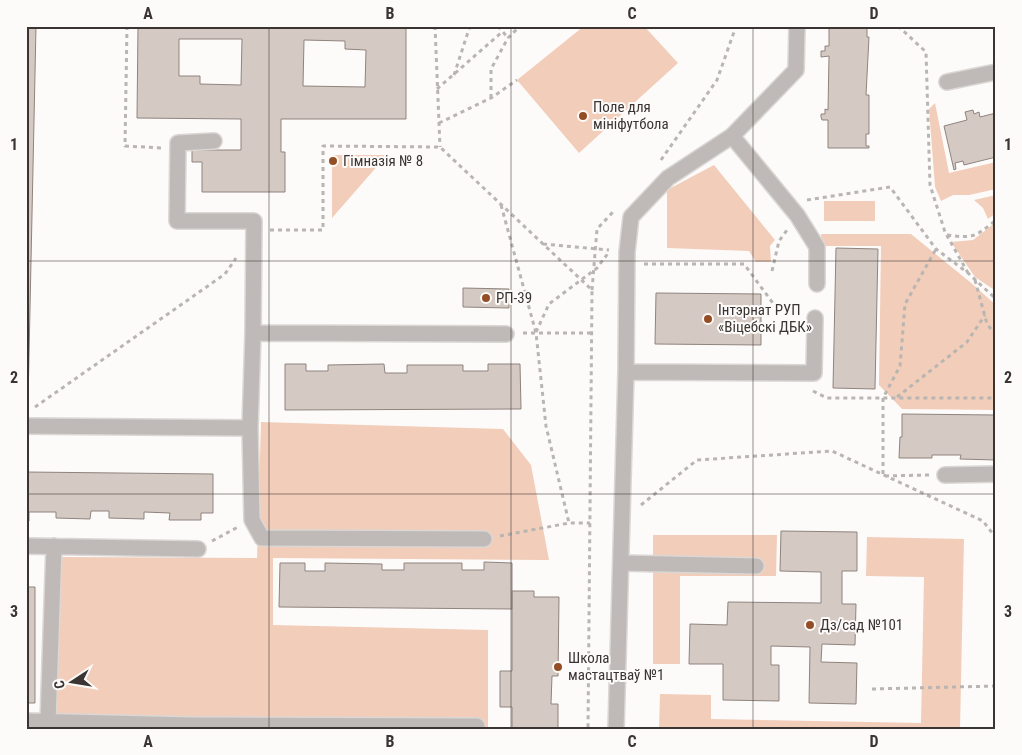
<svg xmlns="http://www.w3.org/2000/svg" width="1022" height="755" viewBox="0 0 1022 755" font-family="'Roboto Condensed',sans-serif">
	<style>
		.green { fill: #f2cdba }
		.building { fill: #d5c9c3; stroke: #8f837e; fill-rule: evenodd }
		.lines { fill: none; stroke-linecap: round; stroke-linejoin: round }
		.minor-casing { stroke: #dad7d5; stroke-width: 18 }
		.path { stroke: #b8b5b3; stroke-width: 3; stroke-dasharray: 4 4; stroke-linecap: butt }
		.minor { stroke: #bfbab7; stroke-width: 15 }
		.grid { fill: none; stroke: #3a3532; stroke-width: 1; stroke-opacity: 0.55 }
		.poi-dot { fill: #944e26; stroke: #fdfbf9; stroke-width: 2 }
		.labels { text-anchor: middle; stroke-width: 4; stroke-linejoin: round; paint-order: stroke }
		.poi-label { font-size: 15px; fill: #3a3532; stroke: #fdfbf9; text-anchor: start }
		.neatline { fill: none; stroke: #3a3532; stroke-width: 2 }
		.grid-label { font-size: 16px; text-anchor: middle; font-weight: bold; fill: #3a3532 }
	</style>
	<rect width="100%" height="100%" fill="#fdfbf9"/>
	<path class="green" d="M584 26H644L678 63 579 153 517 80Z
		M935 103 949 173 996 162V189L969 195H953L941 201 935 187 929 109Z
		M332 155H387L332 218Z
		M714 165 775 240 770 246 771 262H756L749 251 667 248V190Z
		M996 195V213L988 219 983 208 974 200Z
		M824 201H875V221H824Z
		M996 222V291L975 277 951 242 973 240Z
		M821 234H911L970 282 996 305V410L902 409 879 385 881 246H822Z
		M261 422 503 429 531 465 549 560 273 558V625L488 630V729H54L59 557 257 558Z
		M653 535H777L776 576H680V664H653Z
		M867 537 964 539 960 729H659L660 694 711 695V719L921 723 924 577 866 576Z"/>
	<path class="building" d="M26 26H36L28 403H26Z
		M138 26H406V119H281V152H285V192H202V162H192V150H241V119L137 118ZM179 39H242L241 85 200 84V76H179ZM304 40 345 41V49L366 50 365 87 303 86Z
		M829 26H867V37H869L866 95H869V134H866V146H869V148H828V120H822L821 117V114H825V109L828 110 829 56 821 57V51H825V46H829Z
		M973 110 974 114 979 112 980 117 996 113V157L964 165 963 161 955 163 956 169 954 170 944 126 967 120 965 112Z
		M836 248 878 249 875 389 833 388Z
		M463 288 509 289V308L463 307Z
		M656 293 761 294V345L655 344Z
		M285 364H306V371H328V365L384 364 385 373H407V365H463V371H488V364H520L521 409 285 410Z
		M902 414 996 415V460L960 459 961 455H932V458H899L900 437H902Z
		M26 472 213 474V513H201V520H169L170 513 144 512V519L109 518V511H91L90 519 56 518V512H29V521H26Z
		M781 531 857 532V571H842V604H856L855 645 822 644 821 662 857 663 856 704 809 703 810 647 771 646V665H779V701L723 700V664H689L690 624 727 625 728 602 821 603V572L780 571Z
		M484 562 512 563V609L279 607 280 563H305V571H325V563L382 564V570H404V563H462V570H484Z
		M26 587H35V703H26Z
		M512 591H534V597H559L558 676H552L551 704H558V729H512V707H500V671H512Z"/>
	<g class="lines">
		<g class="minor-casing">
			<path id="minor" d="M947 82 996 72
				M732 136 797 215 817 247V284
				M214 141 178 143 177 221H254L253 333
				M626 372 814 373 815 318
				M26 426 250 428
				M945 475 996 474
				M484 539 262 538 252 520 250 428 253 333 506 334
				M26 546 198 549
				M621 563 756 566
				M26 721 192 725 477 726
				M48 722 54 546
				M616 729 626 372 627 252 631 217 668 178 732 136 796 70 797 26"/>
		</g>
		<path class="path" d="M127 26 125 146 162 148
			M435 26 440 147
			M498 26 508 38
			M898 26 926 52 930 185 945 232 968 273
			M454 75 470 26
			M437 89 502 32
			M491 98V69L508 38 520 26
			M439 123 491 98 517 80
			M661 160 717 80 734 32 735 26
			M807 200 890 187 936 249 968 273 996 299
			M501 205 536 333 546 426 569 523
			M270 230H323V146L440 147 592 290 588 729
			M947 235C974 239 976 236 996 220
			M543 244 609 250
			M644 264H744L778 310
			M772 271 779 241 787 230
			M975 280 987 324 996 335
			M592 290 597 229 613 212
			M536 332 549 304 597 268 609 252
			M523 333H592
			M813 391 827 398H996
			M897 397 967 342 985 315
			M35 407 225 274 236 258
			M929 475 883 476V398L900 366 905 304 936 249
			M641 505 697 460 832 451 983 521 996 538
			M500 536 569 523H590
			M212 541 238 527
			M872 689 996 686"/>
		<use href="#minor" class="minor"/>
	</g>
	<path class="grid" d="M269 26V729M511 26V729M753 26V729M26 261H996M26 494H996"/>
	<g class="poi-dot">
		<circle cx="583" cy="116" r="5"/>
		<circle cx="333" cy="161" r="5"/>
		<circle cx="486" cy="298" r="5"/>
		<circle cx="708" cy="319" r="5"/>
		<circle cx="810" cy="625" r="5"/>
		<circle cx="558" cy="667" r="5"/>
	</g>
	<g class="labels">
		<g class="poi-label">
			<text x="593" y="112">Поле для<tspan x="593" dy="17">мініфутбола</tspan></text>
			<text x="343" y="166">Гімназія № 8</text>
			<text x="496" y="303">РП-39</text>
			<text x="718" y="315">Інтэрнат РУП<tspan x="718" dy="17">«Віцебскі ДБК»</tspan></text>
			<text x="820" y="630">Дз/сад №101</text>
			<text x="568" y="663">Школа<tspan x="568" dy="17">мастацтваў №1</tspan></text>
		</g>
	</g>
	<rect width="1022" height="755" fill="none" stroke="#fdfbf9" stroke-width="55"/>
	<g transform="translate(72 682) rotate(258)" stroke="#fdfbf9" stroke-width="4" paint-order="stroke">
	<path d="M0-4L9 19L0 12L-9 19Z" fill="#3a3532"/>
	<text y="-8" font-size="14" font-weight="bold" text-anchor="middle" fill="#3a3532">С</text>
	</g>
	<rect x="28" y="28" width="966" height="700" class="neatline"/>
	<g class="grid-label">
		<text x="148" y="19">A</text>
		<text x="390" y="19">B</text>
		<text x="632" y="19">C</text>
		<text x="874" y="19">D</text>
		<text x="14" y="150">1</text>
		<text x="1008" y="150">1</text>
		<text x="14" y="383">2</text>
		<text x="1008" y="383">2</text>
		<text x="14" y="617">3</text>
		<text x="1008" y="617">3</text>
		<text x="148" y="747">A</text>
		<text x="390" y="747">B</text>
		<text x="632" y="747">C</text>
		<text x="874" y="747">D</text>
	</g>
</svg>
